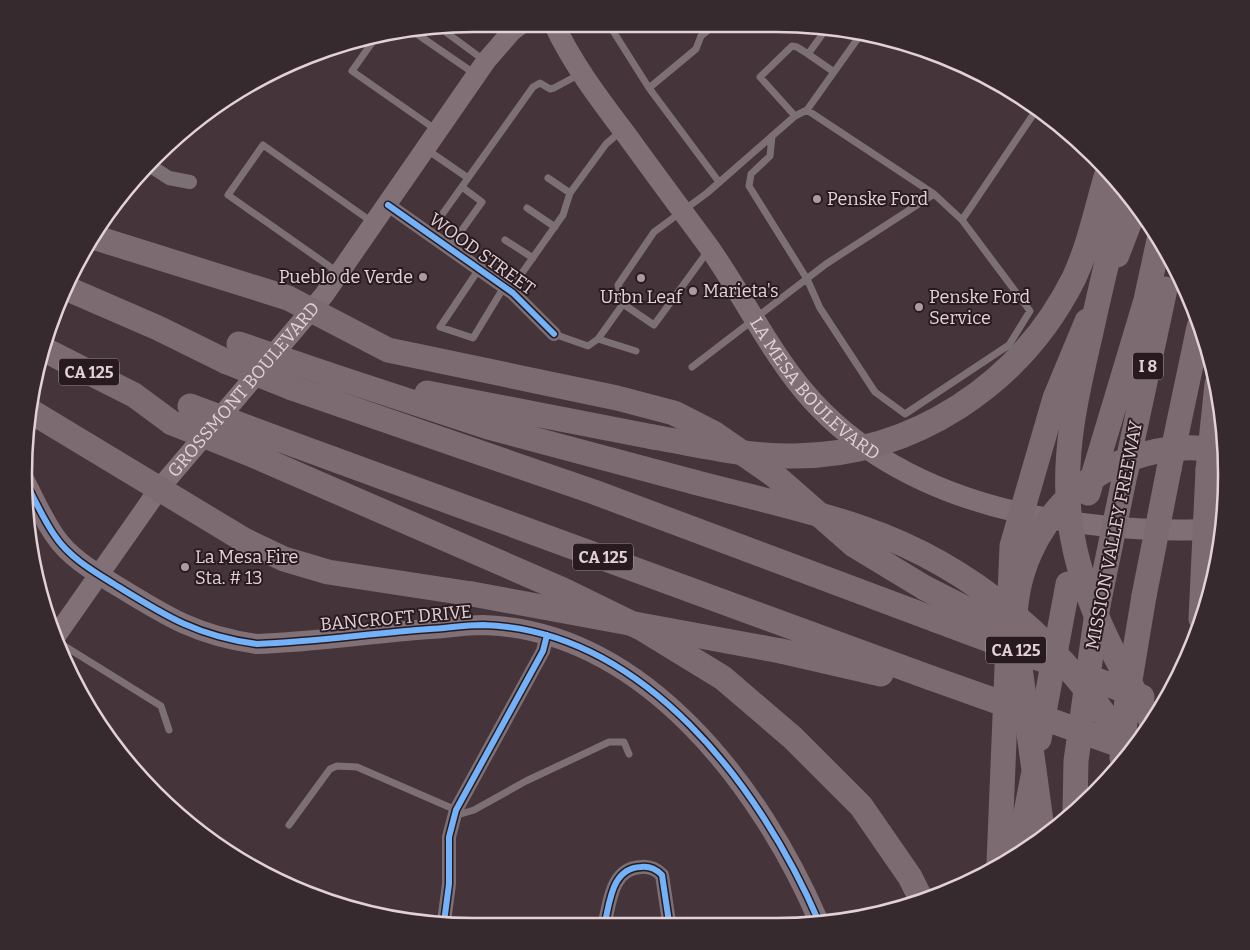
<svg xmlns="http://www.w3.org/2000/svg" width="1250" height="950" viewBox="0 0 1250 950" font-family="Bitter,serif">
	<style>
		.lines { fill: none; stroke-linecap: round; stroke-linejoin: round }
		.lane { stroke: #7d7075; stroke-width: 7 }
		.street { stroke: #7d7075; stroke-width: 14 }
		.secondary { stroke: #817177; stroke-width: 20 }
		.primary { stroke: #807076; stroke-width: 21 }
		.highway { stroke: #7c6b71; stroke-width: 25 }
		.highway-bridge { stroke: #7c6b71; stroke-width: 25 }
		.cycleway-casing { stroke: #281b20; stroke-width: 9 }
		.cycleway { stroke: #73b2f8; stroke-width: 6 }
		.poi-dot { fill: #ac9aa1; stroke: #281b20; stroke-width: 2 }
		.labels { text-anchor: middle; stroke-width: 4; stroke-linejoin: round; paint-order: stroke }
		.shield { fill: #281b20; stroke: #ac9aa1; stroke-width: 1 }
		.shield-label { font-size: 16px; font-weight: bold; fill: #e4d1d8 }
		.poi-label { font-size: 18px; fill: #e4d1d8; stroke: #281b20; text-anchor: start }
		.street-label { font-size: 18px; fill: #e4d1d8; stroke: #281b20 }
		.rim { fill: none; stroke: #e4d1d8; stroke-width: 2.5 }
	</style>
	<rect width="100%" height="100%" fill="#45343a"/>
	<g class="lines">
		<path class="lane" d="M626 24 613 31 649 88
			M716 24 701 36 696 49 649 88 719 182
			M452 27 447 33 485 61
			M827 28 808 54 834 72
			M414 32 475 74
			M376 37 352 71 435 129
			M795 116 760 77 792 46 797 47 808 54
			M772 136 770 156 751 174 749 186 807 279 820 308 875 392 905 414 1009 345 1030 311 962 220 934 194
			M426 149 468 178
			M548 178 570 193 606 144 620 132
			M527 208 555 227
			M441 216 533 87 540 83 550 89 554 88 580 74
			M962 220 1037 109
			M505 240 533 258
			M449 248 482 202 462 187
			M708 251 654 325 623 304 618 285 654 232 707 193 795 116 807 110 861 34
			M479 269 440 327 473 338 504 287
			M339 273 228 195 263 145 372 222
			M510 290 563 215 570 193
			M623 304 598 339 636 351
			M554 334 588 346 598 339
			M692 367 826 264 934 194 807 110
			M58 642 161 706 169 730
			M454 816 474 810 526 781 609 742H624L629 754
			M289 825 330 769 337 766 357 767 456 810"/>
		<path class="street" d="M149 165 169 178 190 182
			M388 205 513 293 554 334
			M444 922 449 884V837L456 810 543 651 547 635
			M605 922C610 901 612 868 641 867 650 866 656 869 662 875L669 922"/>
		<g class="secondary">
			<path d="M24 479C34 498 43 519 55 536 69 557 93 571 114 584 164 615 196 636 257 644 315 642 372 633 430 629 447 628 465 625 483 625 644 630 761 787 819 922"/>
			<path id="s1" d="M56 636 159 489 324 295 486 61 512 31 521 24"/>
		</g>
		<path class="primary" id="s2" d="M554 24C573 65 601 101 628 137 654 173 680 208 706 243 740 290 766 345 803 390 878 480 991 515 1104 526 1143 530 1182 532 1221 528"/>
		<path class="highway" d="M93 237 288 298 388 350 617 398 674 413 715 434 774 475 854 545 925 588
			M1117 255 1135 208
			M68 289 158 328 227 362
			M43 349 134 395 172 423
			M327 374 488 427 694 482
			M292 388 594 492 936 620
			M427 393 653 437
			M32 412 244 540 284 559 328 572 472 594
			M273 437 931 678
			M255 456 563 590 643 629 723 678 793 738 861 806 910 877 922 901
			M1169 469 1199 327
			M1126 470 1165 289
			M1208 470 1217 384
			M1088 493 1146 300 1159 240
			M781 651 881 674
			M1039 739 1068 584
			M1122 758 1127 698 1144 596
			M1075 810 1076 761 1098 605
			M1018 854 1033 776
			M999 863 1012 546 1055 398 1087 321"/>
		<path class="highway-bridge" d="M1123 195C1112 241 1101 286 1091 332 1077 392 1063 450 1069 512 1076 588 1114 658 1152 722
			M239 344 327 374
			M227 362 292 388
			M190 406 273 437
			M172 423 255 456
			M653 437C700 445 747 457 795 456 914 455 1021 384 1074 278 1089 246 1096 211 1106 177
			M694 482C750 497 808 509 862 528 976 567 1069 649 1128 752
			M925 588 1028 640
			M472 594 781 651
			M1144 596 1169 469
			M1098 605 1126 470
			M1201 619 1208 470
			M936 620 1142 697
			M931 678 1131 749
			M1043 836 1015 631C1011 518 1112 430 1224 451"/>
		<g class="cycleway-casing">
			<path id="cycleway" d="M388 205 513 293 554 334
				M24 479C34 498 43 519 55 536 69 557 93 571 114 584 164 615 196 636 257 644 315 642 372 633 430 629 447 628 465 625 483 625 644 630 761 787 819 922
				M444 922 449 884V837L456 810 543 651 547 635
				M605 922C610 901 612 868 641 867 650 866 656 869 662 875L669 922"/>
		</g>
		<use href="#cycleway" class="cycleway"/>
	</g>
	<g class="poi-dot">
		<circle cx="817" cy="199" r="5"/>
		<circle cx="423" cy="277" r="5"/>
		<circle cx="641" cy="278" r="5"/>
		<circle cx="693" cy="291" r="5"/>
		<circle cx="919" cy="307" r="5"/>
		<circle cx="185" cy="567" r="5"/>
	</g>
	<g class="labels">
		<g class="shield">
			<rect x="1133" y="352.5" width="30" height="27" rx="4"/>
			<rect x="59" y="358.5" width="60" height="27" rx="4"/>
			<rect x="573" y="543.5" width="60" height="27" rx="4"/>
			<rect x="986" y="636.5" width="60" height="27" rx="4"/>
		</g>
		<g class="shield-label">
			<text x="1148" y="372">I 8</text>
			<text x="89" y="378">CA 125</text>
			<text x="603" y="563">CA 125</text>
			<text x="1016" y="656">CA 125</text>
		</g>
		<g class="poi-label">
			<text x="827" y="205">Penske Ford</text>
			<text x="413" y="283" text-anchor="end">Pueblo de Verde</text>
			<text x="703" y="297">Marieta's</text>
			<text x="641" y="303" text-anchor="middle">Urbn Leaf</text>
			<text x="929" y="303">Penske Ford<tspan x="929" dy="21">Service</tspan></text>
			<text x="195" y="563">La Mesa Fire<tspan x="195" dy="21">Sta. # 13</tspan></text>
		</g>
		<g class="street-label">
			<text transform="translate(482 254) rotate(36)" y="6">WOOD STREET</text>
			<text dy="6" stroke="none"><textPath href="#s2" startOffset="450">LA MESA BOULEVARD</textPath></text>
			<text dy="6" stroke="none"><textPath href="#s1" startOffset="310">GROSSMONT BOULEVARD</textPath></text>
			<text transform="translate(1114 535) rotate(-79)" y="6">MISSION VALLEY FREEWAY</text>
			<text transform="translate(396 618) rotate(-5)" y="6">BANCROFT DRIVE</text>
		</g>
	</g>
	<path d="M0 0H1250V950H0ZM474 32H776A442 442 0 0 1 1218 474V476A442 442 0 0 1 776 918H474A442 442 0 0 1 32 476V474A442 442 0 0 1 474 32Z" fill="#372a2f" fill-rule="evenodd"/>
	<path class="rim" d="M474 32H776A442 442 0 0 1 1218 474V476A442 442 0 0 1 776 918H474A442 442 0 0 1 32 476V474A442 442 0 0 1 474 32Z"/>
</svg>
